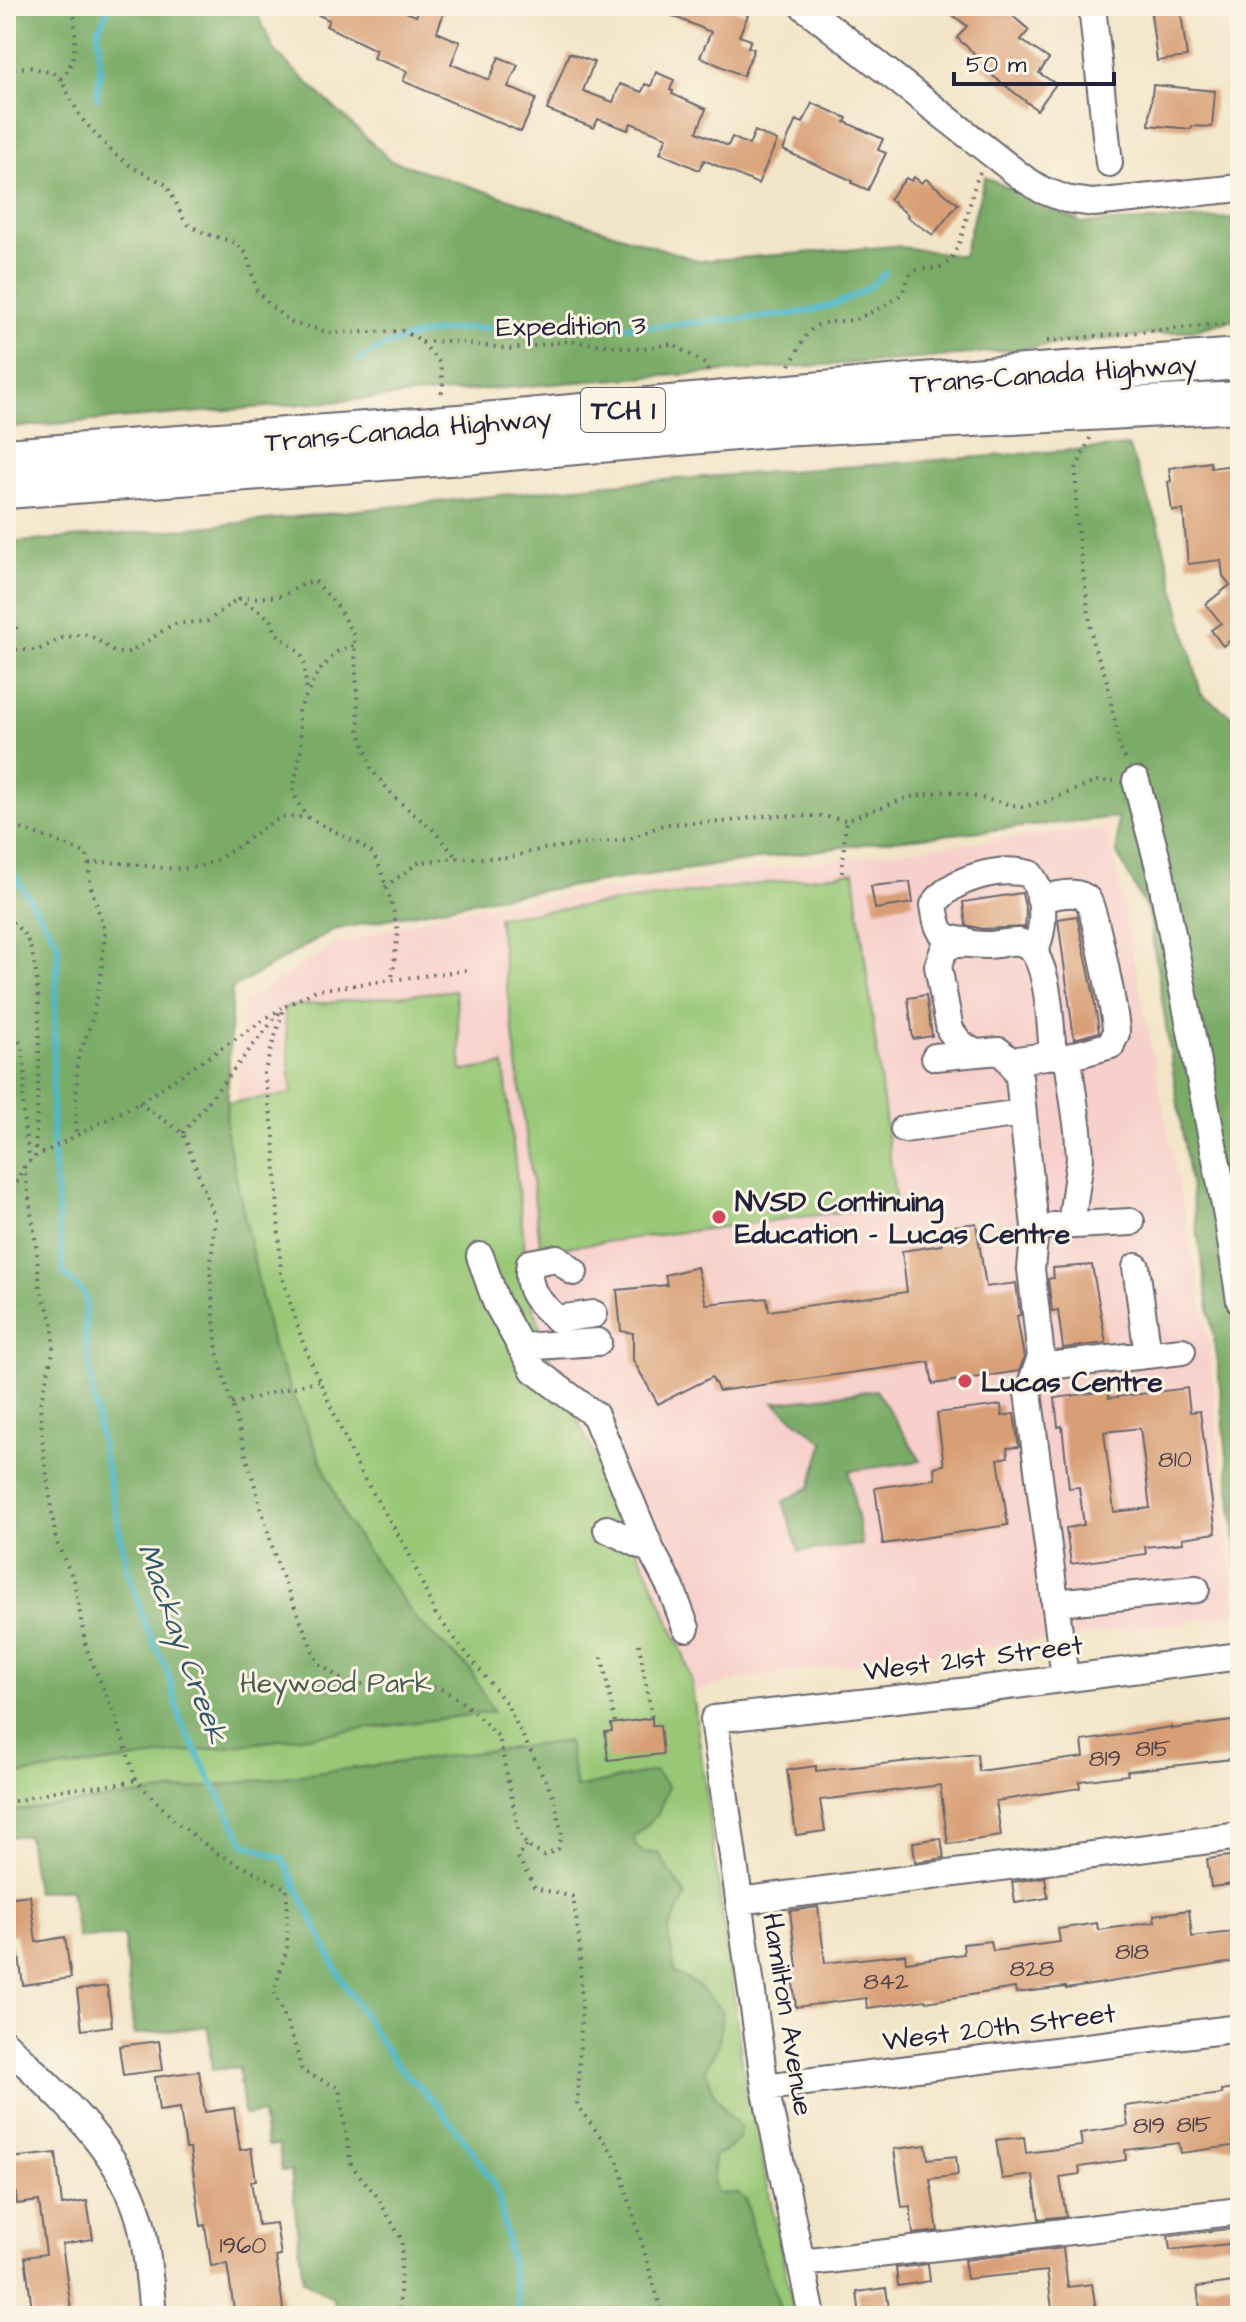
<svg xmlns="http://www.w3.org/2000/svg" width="1246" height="2322" viewBox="0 0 1246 2322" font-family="'Architects Daughter',sans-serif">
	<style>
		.built { fill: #f7d0cb }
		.green { fill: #98c776; stroke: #5d7458; stroke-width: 2 }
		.forest { fill: #7aac67; stroke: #4e6751; stroke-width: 2 }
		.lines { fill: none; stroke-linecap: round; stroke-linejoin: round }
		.stream { stroke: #4bb7c8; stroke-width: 6 }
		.building { fill: #d89f76; fill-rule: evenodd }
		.minor-casing { stroke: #6b666c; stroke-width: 30 }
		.highway-casing { stroke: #6b666c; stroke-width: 44 }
		.path { stroke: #6b666c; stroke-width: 4; stroke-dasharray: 2 6; stroke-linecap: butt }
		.minor { stroke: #fff; stroke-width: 26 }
		.highway { stroke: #fff; stroke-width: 40 }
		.poi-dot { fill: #d1495b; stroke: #fcf5e5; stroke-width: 3 }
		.labels { text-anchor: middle; stroke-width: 6; stroke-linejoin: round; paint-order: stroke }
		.number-label { font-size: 24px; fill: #50414a }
		.shield { fill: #fcf5e5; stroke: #63616e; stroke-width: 2 }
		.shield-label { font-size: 26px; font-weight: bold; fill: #22223b }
		.street-label { font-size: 28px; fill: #22223b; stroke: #fcf5e5 }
		.poi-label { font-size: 28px; font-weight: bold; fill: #22223b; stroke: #fcf5e5; text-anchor: start }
		.park-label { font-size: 28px; fill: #4b5c50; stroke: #fcf5e5 }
		.water-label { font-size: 30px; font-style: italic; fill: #30566c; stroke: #fcf5e5 }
	</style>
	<rect width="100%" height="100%" fill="#fcf5e5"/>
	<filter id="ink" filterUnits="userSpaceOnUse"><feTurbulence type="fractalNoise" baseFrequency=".0125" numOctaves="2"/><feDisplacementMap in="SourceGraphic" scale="16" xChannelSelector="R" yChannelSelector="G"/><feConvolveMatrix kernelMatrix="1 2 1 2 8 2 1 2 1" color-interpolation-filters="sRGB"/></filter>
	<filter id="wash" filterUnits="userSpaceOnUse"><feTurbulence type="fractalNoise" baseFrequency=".006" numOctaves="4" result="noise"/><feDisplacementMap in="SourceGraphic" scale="32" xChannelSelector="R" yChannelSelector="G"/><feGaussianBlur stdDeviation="1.8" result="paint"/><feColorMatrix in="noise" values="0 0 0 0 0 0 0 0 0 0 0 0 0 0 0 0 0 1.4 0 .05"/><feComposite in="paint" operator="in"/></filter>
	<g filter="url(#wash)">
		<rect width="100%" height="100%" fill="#f2e4c7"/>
		<path class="built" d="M1108 827 1208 1334 1236 1616 745 1678 535 1734 236 1129 243 1002 333 946 452 910 908 850Z"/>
		<path class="green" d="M854 872 896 1205 541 1250 498 917Z
			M455 990 462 1071 504 1065 525 1251 523 1275 552 1364 648 1572 684 1656 691 1679 743 2069 795 2316H334V2299L303 2280 291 2170 282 2171 279 2145 267 2146 262 2113 244 2115 239 2067 212 2070 208 2026 134 2035 124 1936 78 1938 71 1889 36 1892 28 1835 6 1837V1133L292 1094 284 1007Z"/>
		<path class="forest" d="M6 6H253L276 53 390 160 699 261 895 246 963 256 985 177 1082 223 1240 218V318L1195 330 929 358 589 381 6 428Z
			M1128 446 1158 523 1201 694 1240 722V1584L1218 1367 1149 914 1117 853V817L884 841 496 897 333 930 232 989 226 1130 272 1346 347 1522 418 1622 470 1669 493 1712 6 1776V543L173 530 596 485Z
			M876 1390 921 1461 849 1471 862 1545 799 1551 783 1502 810 1487 824 1442 774 1403Z
			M568 1741 576 1788 655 1771 668 1787 658 1814 634 1837 635 1846 642 1852 658 1853 686 1896 668 1931 675 1973 699 1986 722 2011 719 2044 705 2069C711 2092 721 2110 740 2126L739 2138 730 2148 714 2156V2185L718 2194 737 2193 746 2199 753 2232 783 2316H334V2299L303 2280 291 2170 282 2171 279 2145 267 2146 262 2113 244 2115 239 2067 212 2070 208 2026 134 2035 124 1936 78 1938 71 1889 36 1892 28 1835 6 1837V1812Z"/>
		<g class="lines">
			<path class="stream" d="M97 98 100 72 98 30 109 6
				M359 361C413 323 478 328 541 327 580 327 619 326 658 326 684 325 710 320 737 319 786 316 849 312 885 273
				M6 862 58 943 52 1091 53 1153 63 1273 86 1296 85 1337 99 1433 128 1571 145 1624 168 1672 181 1722 244 1843 283 1859 341 1978 383 2046 399 2067 436 2103 472 2150 498 2192 520 2316"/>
		</g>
		<g id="blocks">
			<path class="building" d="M301 6H390L416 16 420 6H428L444 12 437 32 460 42 451 64 489 80 499 57 518 65 508 87 536 99 521 132 403 81 407 71 373 58 376 50 326 26 329 20Z
				M649 6H727L748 15 739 36 751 40 748 47 754 49 743 76 700 57 711 32Z
				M941 6H1001L1029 30 1021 40 1049 59 1039 73 1056 84 1037 110 971 59 975 54 957 38 967 26Z
				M1150 6H1180L1187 57 1157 61Z
				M569 53 594 62 583 91 613 102 620 84 642 92 645 84 651 86 656 72 674 80 670 90 673 91 672 94 706 109 697 132 728 146 732 137 749 145 755 131 777 141 758 184 704 160 699 170 660 153 667 137 631 123 628 130 598 119 594 128 547 110Z
				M1153 85 1215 91 1212 127 1192 126 1191 129 1149 125Z
				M812 103 847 118 845 122 883 139 878 150 886 153 868 190 852 183 853 181 783 150 796 120 803 123Z
				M914 177 922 183 926 179 958 204 933 235 907 217 908 215 889 199 906 178 911 181Z
				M1210 462 1211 468 1234 465 1240 509V647L1233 638 1223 646 1211 630 1221 623 1206 604 1230 585 1223 576 1221 560 1188 564 1183 510 1172 511 1168 482 1171 481 1169 468Z
				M910 882 913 903 875 909 871 886Z
				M1022 893 1026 912 1025 927 982 929 966 925 963 902Z
				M1077 916 1093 991 1099 1032 1074 1039 1058 919Z
				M926 995 932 1036 913 1039 908 998Z
				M976 1223 986 1287 1016 1283 1020 1315 1017 1316 1024 1358 1019 1371 933 1384 929 1362 719 1391 712 1377 658 1404 633 1360V1333L621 1331 617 1290 667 1285 665 1275 697 1267 706 1304 767 1298 769 1311 907 1292 902 1251 942 1245 940 1234 948 1233 947 1227Z
				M1092 1265 1106 1343 1063 1348 1058 1310 1052 1311 1048 1279 1054 1278 1053 1268Z
				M1187 1388 1190 1412 1200 1411 1216 1533 1182 1538 1183 1543 1145 1547 1146 1554 1071 1564 1066 1528 1084 1525 1079 1487 1069 1488 1062 1426 1058 1427 1055 1398 1108 1391 1109 1398ZM1140 1428 1150 1508 1114 1512 1104 1432Z
				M1001 1405 1002 1416 1014 1414 1019 1447 1007 1448 1008 1457 998 1459 1008 1525 883 1544 875 1488 935 1479 934 1467 944 1465 937 1413Z
				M652 1718V1725H660L663 1754 608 1760 605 1732 612 1731 611 1724Z
				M1240 1720V1758L1127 1771 1128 1775 1079 1781 1080 1788 996 1801 1001 1836 948 1844 940 1785 820 1800 825 1831 796 1835 787 1770 816 1766V1771L977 1754 979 1771 1084 1757 1082 1741 1171 1727V1729Z
				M941 1838 944 1858 915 1862 913 1842Z
				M1238 1855 1240 1883 1211 1887 1207 1859Z
				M1045 1877 1048 1898 1015 1903 1012 1882Z
				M30 1895 36 1942 65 1937 71 1978 23 1985 16 1934 6 1936V1898Z
				M818 1907 825 1963 905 1954 906 1962 964 1954 963 1944 991 1941 993 1951 1060 1942 1058 1929 1097 1923 1098 1930 1155 1922 1154 1915 1189 1910 1192 1937 1240 1931V1961L1066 1989V1987L1016 1993 1015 1988 926 2002 925 2000 867 2008 866 1998 796 2007 791 1967H797L790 1911Z
				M107 1986 112 2026 82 2030 77 1990Z
				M159 2041 163 2070 123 2075 119 2046Z
				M199 2071 205 2112 234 2108 240 2150 251 2148 256 2180 251 2181 258 2225 276 2223 281 2256 276 2257 284 2316H235L227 2264 211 2266 205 2225 201 2226 190 2149H186L180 2108 159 2111 155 2077Z
				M1240 2088V2145L1181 2153 1179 2143 1125 2150 1126 2160 1079 2167 1080 2174 1060 2177 1066 2216 1039 2219 1033 2175 1002 2179 996 2140 1024 2137 1026 2153 1082 2146 1080 2133 1128 2126 1125 2106 1222 2094 1221 2091Z
				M926 2145 928 2159 956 2156 958 2175 930 2179 938 2231 913 2234 910 2206 902 2207 894 2149Z
				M56 2153 62 2205 87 2201 93 2239 62 2244 72 2316H33L25 2257 46 2254 39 2201 17 2204 11 2158Z
				M1236 2228 1238 2243 1170 2250 1168 2236Z
				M1063 2248 1068 2287 1092 2284 1097 2316H1053L1047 2271 967 2279 964 2260Z
				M928 2264 930 2281 898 2286 896 2268Z
				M1240 2281V2316H1201L1197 2287Z
				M886 2288 890 2316H860L857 2292Z"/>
		</g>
	</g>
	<g filter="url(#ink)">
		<use href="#blocks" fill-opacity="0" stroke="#6b666c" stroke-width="2"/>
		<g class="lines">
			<g class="minor-casing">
				<path id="minor" d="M803 6 1023 178 1042 190 1066 199 1093 203 1240 188
					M1092 6 1109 163
					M1136 781 1159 867 1228 1221 1240 1301
					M1040 899C1054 896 1077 888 1088 900 1094 906 1117 1022 1116 1033 1115 1037 1112 1041 1111 1045L1065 1058
					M966 941C939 939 938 930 934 905 951 878 999 866 1030 874 1046 896 1045 926 1035 951
					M973 1052 959 1042 950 1030 938 966 945 947C966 941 969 945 988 945 997 945 1010 941 1019 942 1051 948 1050 1029 1053 1055
					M935 1057 999 1051 1010 1061 1019 1077 1035 1227 1031 1269 1041 1357 1028 1392 1065 1678
					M1010 1061 1053 1055 1065 1058 1069 1067 1078 1130 1080 1159 1071 1225
					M904 1129 1022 1113
					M1055 1226 1131 1222
					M480 1256 496 1302 534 1370 595 1415 651 1550
					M1136 1267 1148 1355
					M574 1272 557 1258 530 1263C525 1289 538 1302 557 1319L594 1314
					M521 1347 598 1342
					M1038 1367 1182 1351
					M607 1529 651 1550 671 1588 686 1628
					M1055 1603 1196 1589
					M739 1901 1240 1836
					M6 2044C58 2096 122 2149 141 2224 148 2254 150 2285 153 2316
					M765 2087 1240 2028
					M802 2263 1240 2211
					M812 2316 765 2087 714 1719 969 1691 1240 1656"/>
			</g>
			<g class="highway-casing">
				<path id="highway" d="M6 459 472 424 945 381 1240 359
					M6 488 475 453 780 426 1240 402"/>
			</g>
			<path class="path" d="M6 7 8 6
				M6 69 29 67 53 73 61 80 81 118 114 154 132 167 167 185 183 218 189 225 206 234 234 242 246 253 257 291 272 307 292 323 332 333 402 331 419 339 440 363 443 384 441 398
				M61 79C79 60 76 30 73 6
				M1047 341 1240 322
				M422 342 449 341 512 349 568 341 640 349 672 344 699 360 706 365 709 373
				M790 365C797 353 803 337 813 328 824 319 843 323 855 319 865 316 892 302 899 296 905 290 906 280 911 274 921 265 936 272 946 264 966 246 968 197 980 172
				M1090 438 1076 469V521L1093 644 1106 677 1120 748 1126 760
				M237 599 261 612 271 620 276 633 301 654 305 666 306 694
				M6 617 12 618 16 628 12 644 17 650H38L62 638 83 634 95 638 115 653 131 652 173 624 208 621 237 599 282 596 302 585 315 581 337 606 354 636 359 729 372 770 395 798 433 830 457 858
				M353 645 337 652 318 672 298 712 302 746 293 789 297 802 307 817 359 844 371 852 378 863 391 901 398 932 392 979
				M6 824 54 840 87 854 91 887 105 932 102 967 93 1017 77 1062 76 1135
				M89 864C125 857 166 875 200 866 228 858 249 836 274 821L284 817H307
				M842 873 846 820
				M385 887 419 862 457 858H507L542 849 629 839 665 824 723 822 766 816H821L846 820 909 797 948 791 1022 807 1048 801 1097 781H1114
				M6 917C12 922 19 928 24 934 49 970 36 1110 35 1157
				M6 1021C33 1050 23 1082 23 1117 24 1131 28 1147 30 1161
				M139 1103 183 1133 215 1219 210 1272 217 1352 277 1564 318 1663 348 1684H391L440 1688 465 1704 499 1737 519 1832 527 1846 544 1856 558 1849 562 1836 554 1797 506 1703 436 1615 407 1549 360 1472 304 1346 281 1274 274 1134 264 1073 284 1007 316 990 468 970
				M183 1133 280 1012
				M24 1166 36 1244 40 1289 53 1322V1352L40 1404 43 1448 56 1541 74 1580 86 1648 116 1718 136 1780 176 1822 215 1852 287 1889V1949L274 1990 294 2041 302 2071 339 2088 351 2165 376 2195 402 2240 399 2316
				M6 1204 24 1166 35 1157 139 1103 282 1008
				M232 1404 319 1380
				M639 1644 652 1718
				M602 1657 615 1723
				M6 1802C23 1801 38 1794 55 1791 84 1786 106 1788 136 1780
				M527 1846 517 1856 535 1888 573 1897 579 1938 582 2005 577 2105 617 2159 663 2316"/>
			<use href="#minor" class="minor"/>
			<use href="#highway" class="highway"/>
		</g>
	</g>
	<g class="poi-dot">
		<circle cx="719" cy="1217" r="8"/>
		<circle cx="965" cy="1381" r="8"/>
	</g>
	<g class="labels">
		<g class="number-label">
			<text x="1175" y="1467">810</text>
			<text x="1153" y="1756">815</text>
			<text x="1105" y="1766">819</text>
			<text x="1132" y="1959">818</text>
			<text x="1032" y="1976">828</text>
			<text x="886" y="1989">842</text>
			<text x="1194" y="2132">815</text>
			<text x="1149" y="2133">819</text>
			<text x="243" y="2253">1960</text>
		</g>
		<rect class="shield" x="581" y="388" width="84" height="44" rx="6"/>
		<g class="shield-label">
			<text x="623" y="419">TCH 1</text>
		</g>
		<g class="street-label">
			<text transform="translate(571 325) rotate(-1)" y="10">Expedition 3</text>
			<text transform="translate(1053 373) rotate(-4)" y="10">Trans-Canada Highway</text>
			<text transform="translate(408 429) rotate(-5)" y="10">Trans-Canada Highway</text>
			<text transform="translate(973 1657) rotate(-7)" y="10">West 21st Street</text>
			<text transform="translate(789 2014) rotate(81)" y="10">Hamilton Avenue</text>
			<text transform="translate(999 2026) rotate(-7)" y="10">West 20th Street</text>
		</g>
		<g class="poi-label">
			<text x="735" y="1211">NVSD Continuing<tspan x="735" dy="32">Education - Lucas Centre</tspan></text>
			<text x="981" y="1391">Lucas Centre</text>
		</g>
		<g class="park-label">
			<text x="336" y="1692">Heywood Park</text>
		</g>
		<g class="water-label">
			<text transform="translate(183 1643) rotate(70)" y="10">Mackay Creek</text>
		</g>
	</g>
	<rect width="1246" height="2322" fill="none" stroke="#fcf5e5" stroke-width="32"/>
	<path d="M954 72v12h160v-12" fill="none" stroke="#22223b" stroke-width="4"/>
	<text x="966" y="72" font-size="24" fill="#22223b" stroke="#fcf5e5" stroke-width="6" paint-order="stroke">50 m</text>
</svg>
